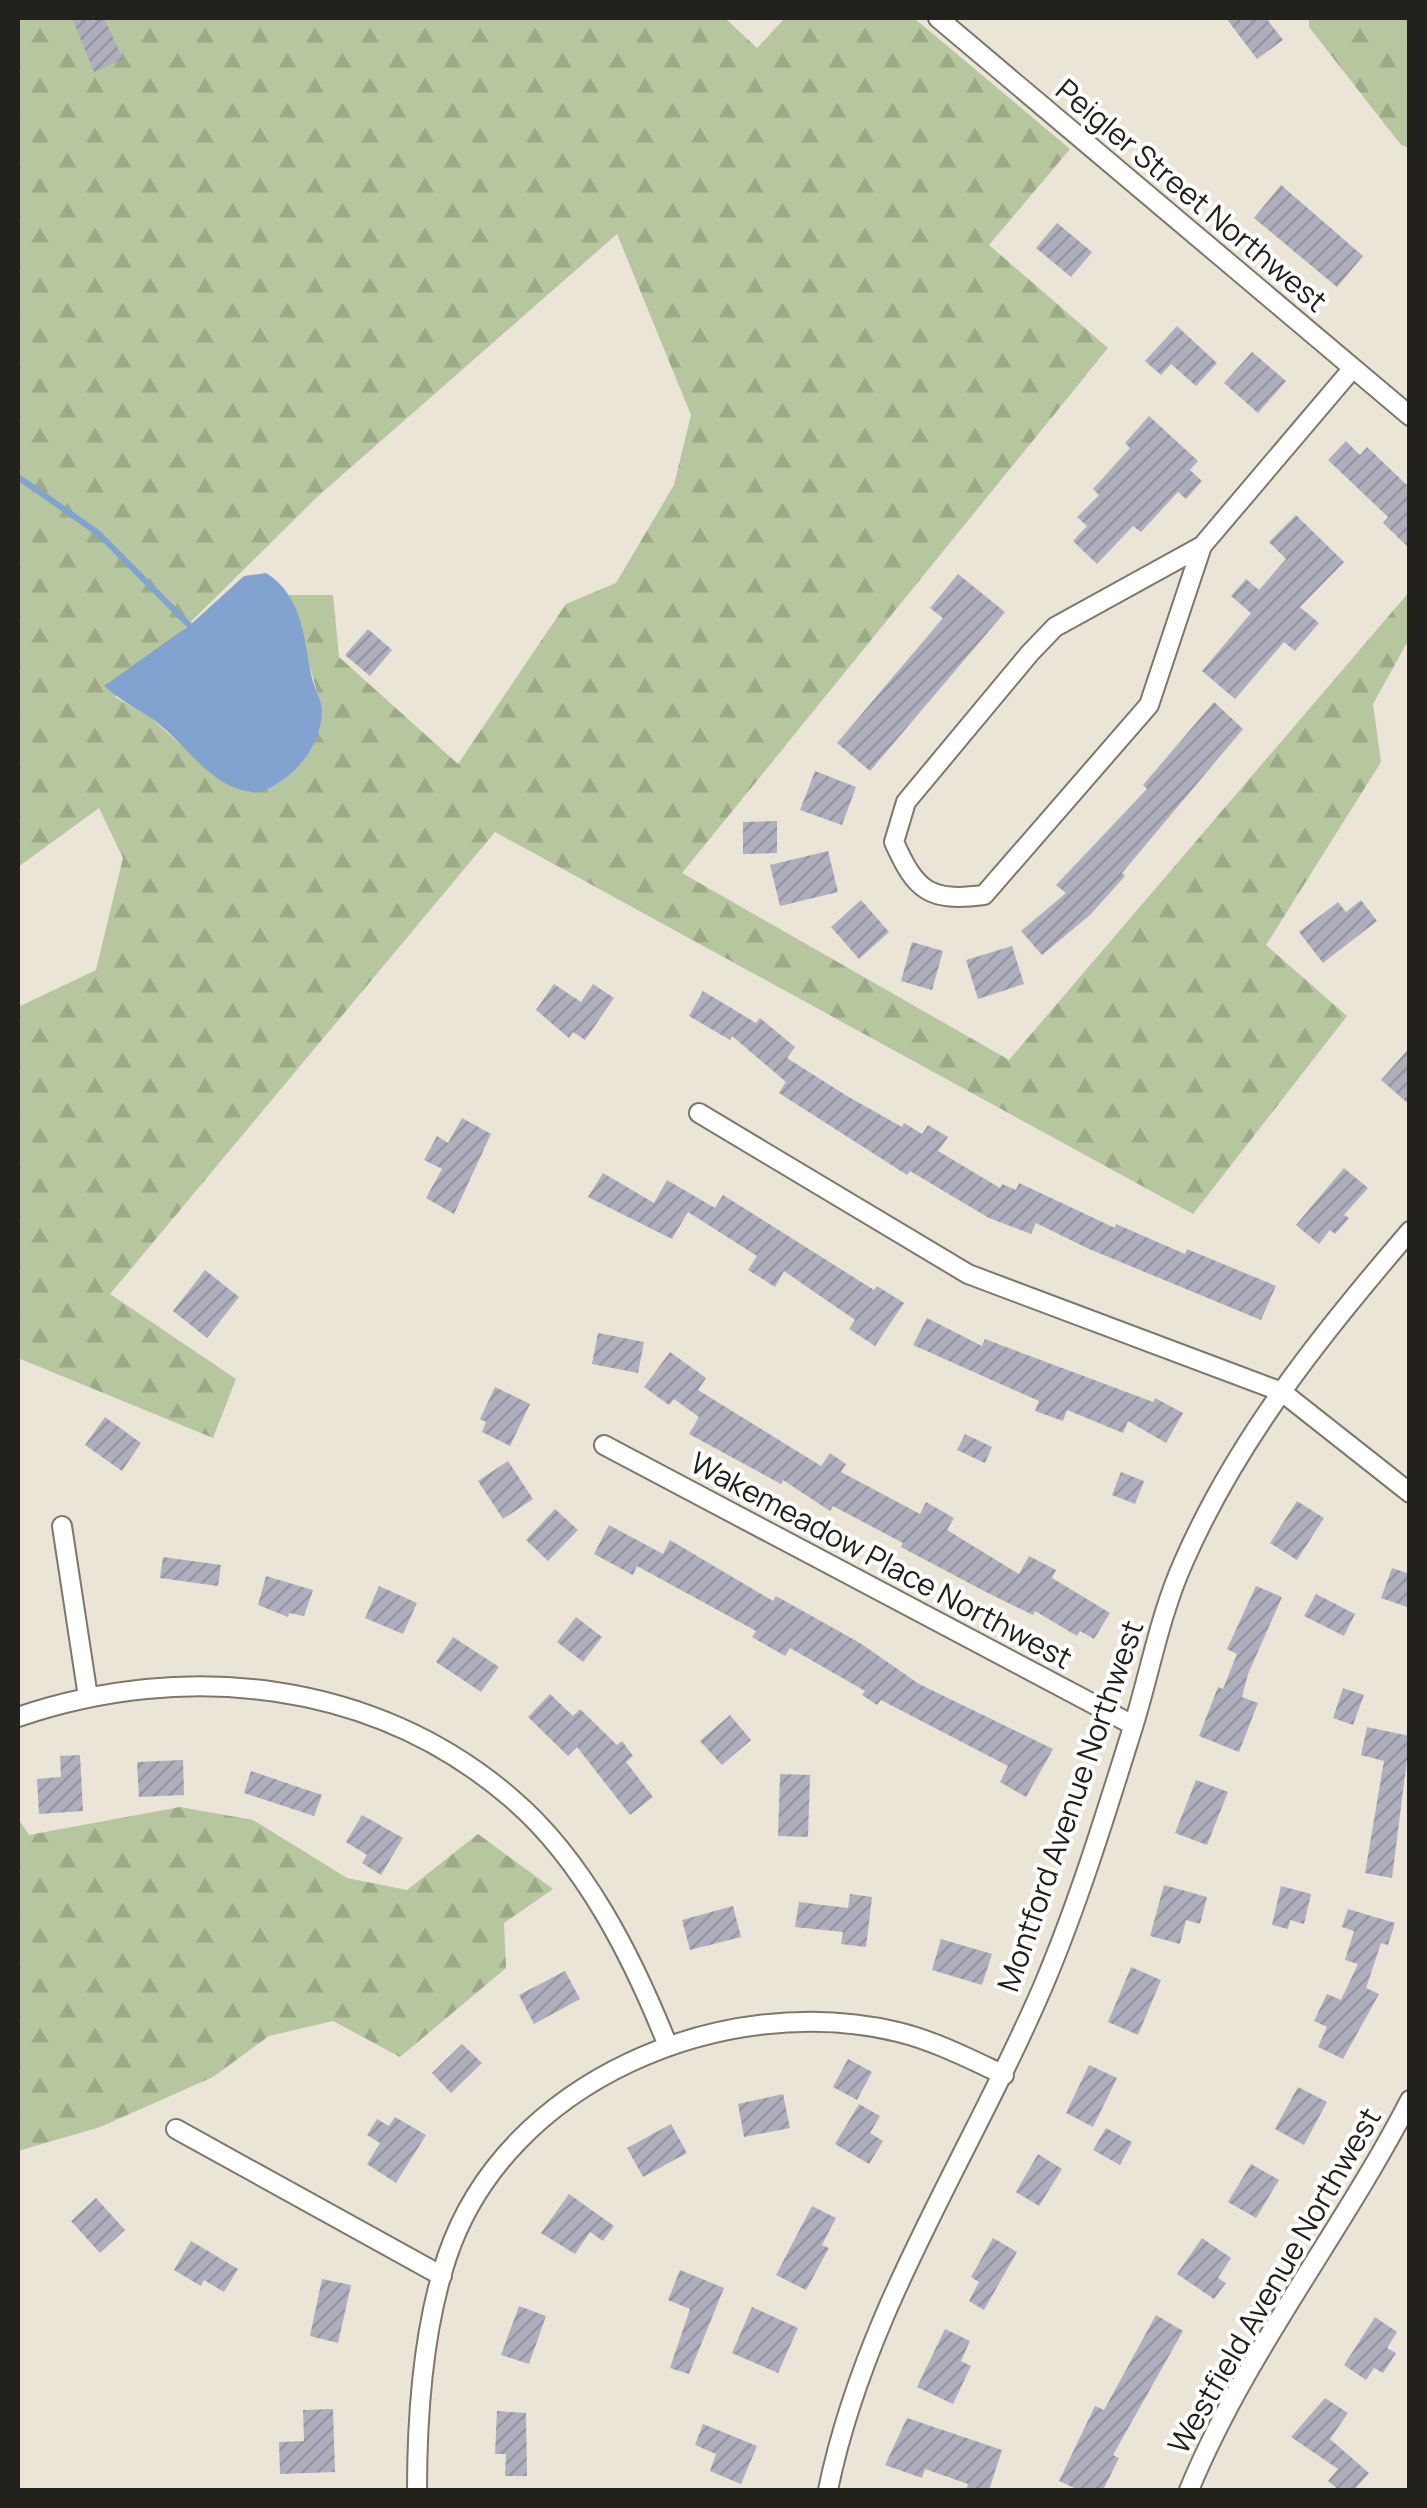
<svg xmlns="http://www.w3.org/2000/svg" width="1427" height="2508" viewBox="0 0 1427 2508" font-family="Manrope,sans-serif">
	<style>
		.forest { fill: url(#forest-firs); fill-rule: evenodd }
		.water { fill: #82a3d0 }
		.lines { fill: none; stroke-linecap: round; stroke-linejoin: round }
		.stream { stroke: #82a3d0; stroke-width: 6 }
		.building { fill: url(#building-hatch) }
		.street-casing { stroke: #7d786c; stroke-width: 22 }
		.street { stroke: #fff; stroke-width: 18 }
		.labels { text-anchor: middle; stroke-width: 8; stroke-linejoin: round; paint-order: stroke }
		.street-label { font-size: 30px; fill: #23211c; stroke: #fff }
	</style>
	<defs>
		<pattern id="forest-firs" width="22" height="20" patternUnits="userSpaceOnUse" patternTransform="scale(2.5)"><rect width="22" height="20" fill="#b6c69e"/><path d="M5 1l3.5 6h-7zM16 11l3.5 6h-7z" fill="#9caa88"/></pattern>
		<pattern id="building-hatch" width="6" height="6" patternUnits="userSpaceOnUse" patternTransform="scale(2.5)"><rect width="6" height="6" fill="#afaebc"/><path d="M-1 1l2-2M0 6l6-6M5 7l2-2" fill="none" stroke="#9695a1"/></pattern>
	</defs>
	<rect width="100%" height="100%" fill="#ebe5d7"/>
	<path class="forest" d="M18 18H725L757 48 785 18H914L1070 149 989 245 1108 348 682 873 1009 1060 1409 592V639L1373 704 1381 762 1266 945 1347 1016 1193 1214 495 832 110 1294 236 1379 213 1438 18 1358V1007L96 970 123 858 99 808 18 867ZM617 234 691 415 674 485 616 583 566 604 458 764 339 657 333 595H289L322 709 216 777 149 716 115 697 317 497Z
		M1309 18H1409V148L1401 145 1309 27Z
		M180 1807 253 1820 347 1878 407 1890 478 1834 553 1889 504 1923 506 1968 400 2057 333 2021 269 2036 213 2077 100 2127 18 2151V1818L29 1835Z"/>
	<path class="water" d="M266 573C302 595 304 638 311 674 313 687 322 699 322 711 321 740 304 766 281 781 272 787 263 793 253 792 208 788 183 738 148 716 132 706 119 699 104 686L190 625 244 576Z"/>
	<g class="lines">
		<path class="stream" d="M18 477 98 533 192 628"/>
	</g>
	<path class="building" d="M72 18H104L123 59 94 72Z
		M1226 18H1266L1283 40 1257 59Z
		M1281 185 1363 256 1337 287 1254 218Z
		M1057 223 1092 252 1071 277 1036 248Z
		M1177 326 1217 363 1196 386 1171 364 1161 375 1145 361Z
		M1252 352 1286 381 1258 413 1224 383Z
		M1149 416 1198 461 1190 470 1202 481 1186 499 1178 492 1141 532 1133 526 1097 564 1073 541 1087 526 1077 517 1099 495 1093 489 1130 448 1125 443Z
		M1346 441 1360 455 1367 447 1410 488V549L1383 523 1388 517 1328 460Z
		M1296 515 1344 562 1300 607 1319 623 1295 651 1284 642 1235 699 1202 671 1251 613 1231 596 1246 579 1259 590 1286 559 1269 542Z
		M958 574 1005 612 870 771 837 743 943 618 930 608Z
		M368 629 392 650 370 676 345 655Z
		M1214 702 1243 729 1122 873 1125 876 1090 915 1042 955 1021 931 1066 893 1056 885 1147 789 1143 785Z
		M815 771 856 787 842 825 800 810Z
		M777 821V853L743 854V822Z
		M828 851 838 892 780 906 770 865Z
		M861 900 889 932 859 959 831 927Z
		M1361 900 1377 921 1323 963 1299 932 1338 902 1346 912Z
		M912 942 943 951 932 990 901 981Z
		M1012 946 1024 984 978 999 966 960Z
		M554 984 581 1002 593 984 614 998 585 1040 573 1032 569 1038 536 1010Z
		M703 991 756 1023 760 1018 795 1047 787 1058 847 1096 902 1127 904 1123 922 1134 928 1125 948 1137 938 1151 1000 1188 1002 1184 1016 1190 1019 1183 1115 1228 1116 1224 1185 1254 1187 1249 1276 1286 1261 1320 1089 1249 1036 1223 1031 1234 989 1218 910 1171 907 1175 779 1093 786 1082 732 1036 730 1040 689 1016Z
		M1410 1047V1105L1381 1080Z
		M462 1118 491 1134 454 1214 426 1198 442 1169 424 1160 437 1136 448 1143Z
		M1344 1168 1368 1188 1344 1215 1349 1218 1335 1234 1330 1230 1319 1244 1296 1225Z
		M603 1173 654 1203 667 1180 715 1208 723 1195 874 1290 877 1286 904 1303 875 1346 849 1329 855 1320 784 1271 775 1287 748 1270 757 1256 688 1212 672 1239 588 1197Z
		M205 1270 239 1297 207 1338 173 1311Z
		M927 1318 982 1346 985 1339 1153 1402 1155 1398 1183 1413 1166 1443 1128 1421 1123 1433 1067 1410 1063 1421 1035 1411 1039 1401 913 1345Z
		M598 1333 644 1342 638 1373 592 1364Z
		M670 1352 706 1378 698 1390 821 1466 830 1453 846 1464 841 1472 920 1514 926 1502 954 1518 947 1530 1019 1574 1029 1556 1056 1570 1052 1578 1110 1613 1094 1639 1080 1631 1077 1636 1035 1611 1033 1615 986 1592 901 1547 903 1543 833 1506 830 1511 783 1480 781 1484 689 1434 699 1417 674 1399 669 1405 644 1387Z
		M495 1387 530 1404 510 1446 482 1432 486 1422 480 1419Z
		M105 1417 141 1443 122 1471 85 1445Z
		M965 1434 992 1447 985 1463 957 1450Z
		M508 1461 533 1499 503 1519 478 1481Z
		M1121 1472 1144 1481 1135 1504 1112 1495Z
		M1297 1501 1324 1518 1297 1560 1270 1543Z
		M555 1509 578 1530 548 1561 526 1540Z
		M609 1525 663 1554 670 1540 773 1601 776 1596 860 1643 919 1684 1053 1749 1026 1797 1000 1782 1008 1766 881 1700 877 1705 862 1695 865 1691 790 1648 785 1656 752 1637 756 1631 637 1566 633 1575 594 1554Z
		M163 1557 221 1565 218 1586 160 1578Z
		M1392 1568 1410 1574V1608L1381 1598Z
		M266 1576 313 1590 304 1616 289 1613 288 1617 258 1605Z
		M379 1586 417 1603 403 1634 365 1618Z
		M1256 1586 1282 1597 1248 1674 1242 1697 1258 1703 1239 1752 1199 1736 1218 1687 1223 1689 1237 1654 1227 1649Z
		M1316 1594 1355 1614 1344 1636 1304 1616Z
		M576 1617 602 1637 583 1662 557 1642Z
		M453 1637 499 1667 481 1692 436 1662Z
		M1343 1688 1364 1695 1353 1725 1333 1718Z
		M550 1694 573 1716 580 1709 617 1745 622 1741 633 1756 626 1762 653 1797 630 1815 577 1747 568 1756 528 1717Z
		M730 1715 751 1740 722 1765 700 1741Z
		M1367 1727 1410 1736 1392 1878 1365 1873 1384 1761 1361 1755Z
		M80 1755 83 1811 39 1814 37 1779 61 1777 60 1756Z
		M183 1760 184 1795 139 1797 137 1762Z
		M251 1771 322 1795 314 1816 244 1793Z
		M780 1774 810 1775 808 1837 778 1836Z
		M1196 1780 1228 1792 1207 1845 1175 1833Z
		M362 1815 403 1838 381 1875 362 1863 367 1855 346 1842Z
		M1164 1885 1207 1897 1200 1924 1186 1920 1180 1944 1150 1936Z
		M1281 1886 1311 1894 1304 1924 1290 1920 1288 1929 1272 1925Z
		M850 1894 872 1897 866 1947 841 1944 843 1932 795 1927 799 1902 848 1908Z
		M733 1906 741 1937 690 1950 682 1920Z
		M1348 1909 1395 1923 1388 1945 1381 1943 1366 1988 1379 1994 1343 2059 1318 2047 1327 2027 1314 2021 1327 1994 1341 2000 1358 1964 1345 1960 1354 1931 1342 1927Z
		M941 1939 992 1954 982 1985 932 1970Z
		M1131 1967 1161 1980 1138 2035 1108 2022Z
		M565 1971 580 1999 534 2024 519 1995Z
		M462 2044 482 2063 451 2093 432 2073Z
		M848 2059 872 2072 857 2100 833 2087Z
		M1089 2065 1117 2078 1093 2127 1066 2113Z
		M1298 2087 1327 2102 1304 2145 1275 2129Z
		M783 2094 790 2128 744 2137 738 2104Z
		M859 2104 880 2116 870 2133 883 2141 869 2164 835 2144Z
		M395 2117 426 2135 396 2183 367 2164 380 2143 367 2135 377 2119 389 2126Z
		M671 2124 687 2153 643 2177 627 2148Z
		M1106 2128 1132 2142 1120 2165 1093 2150Z
		M1038 2154 1062 2169 1039 2206 1016 2192Z
		M1251 2164 1279 2180 1256 2218 1228 2202Z
		M569 2194 614 2226 603 2241 590 2232 575 2254 541 2233Z
		M96 2198 125 2230 100 2253 71 2221Z
		M812 2206 836 2218 822 2245 829 2248 806 2290 776 2275Z
		M993 2238 1017 2252 984 2310 969 2301 979 2282 971 2277Z
		M1202 2238 1231 2258 1218 2278 1226 2283 1214 2299 1177 2274Z
		M191 2241 238 2269 224 2292 204 2280 201 2286 174 2270Z
		M680 2270 724 2288 689 2374 670 2368 690 2309 668 2300Z
		M322 2279 351 2285 338 2343 310 2336Z
		M519 2306 546 2316 529 2364 501 2355Z
		M752 2307 798 2328 778 2373 732 2353Z
		M1156 2315 1183 2331 1113 2455 1119 2458 1103 2490H1079L1059 2481 1095 2406 1104 2410Z
		M1375 2317 1397 2332 1387 2348 1396 2353 1383 2373 1374 2368 1366 2380 1344 2365Z
		M945 2329 970 2341 961 2361 971 2366 953 2404 917 2387Z
		M1325 2398 1348 2413 1330 2439 1369 2473 1354 2490H1339L1328 2481 1338 2469 1291 2437Z
		M333 2409 335 2472 280 2474 279 2442 304 2441 303 2410Z
		M497 2411 526 2413 527 2476H505L506 2454H495Z
		M907 2418 1002 2450 989 2490H966L968 2484 925 2469 922 2478 885 2465Z
		M703 2424 757 2446 741 2484 710 2471 716 2454 695 2445Z"/>
	<g class="lines">
		<g class="street-casing">
			<path id="street" d="M938 18 1410 416
				M1202 546 1149 705 984 895C929 902 916 891 894 842L906 802 1030 653 1055 627 1202 546 1353 368
				M699 1113 968 1274 1282 1392 1410 1493
				M604 1445 1133 1725
				M62 1526 88 1697
				M18 1717C185 1660 374 1680 511 1798 584 1860 633 1958 668 2046
				M176 2129 442 2276
				M417 2490C417 2415 423 2329 447 2257 506 2080 725 1990 898 2032 935 2041 970 2059 1004 2075
				M828 2490C865 2309 972 2153 1044 1984 1079 1901 1106 1813 1133 1727 1150 1672 1160 1614 1184 1561 1238 1438 1323 1332 1410 1231
				M1189 2490C1246 2352 1342 2232 1410 2100"/>
		</g>
		<use href="#street" class="street"/>
	</g>
	<g class="labels">
		<g class="street-label">
			<text transform="translate(1191 196) rotate(40)" y="10">Peigler Street Northwest</text>
			<text transform="translate(881 1561) rotate(28)" y="10">Wakemeadow Place Northwest</text>
			<text transform="translate(1071 1806) rotate(-71)" y="10">Montford Avenue Northwest</text>
			<text transform="translate(1275 2281) rotate(-60)" y="10">Westfield Avenue Northwest</text>
		</g>
	</g>
	<rect width="1427" height="2508" fill="none" stroke="#23211c" stroke-width="40"/>
</svg>
